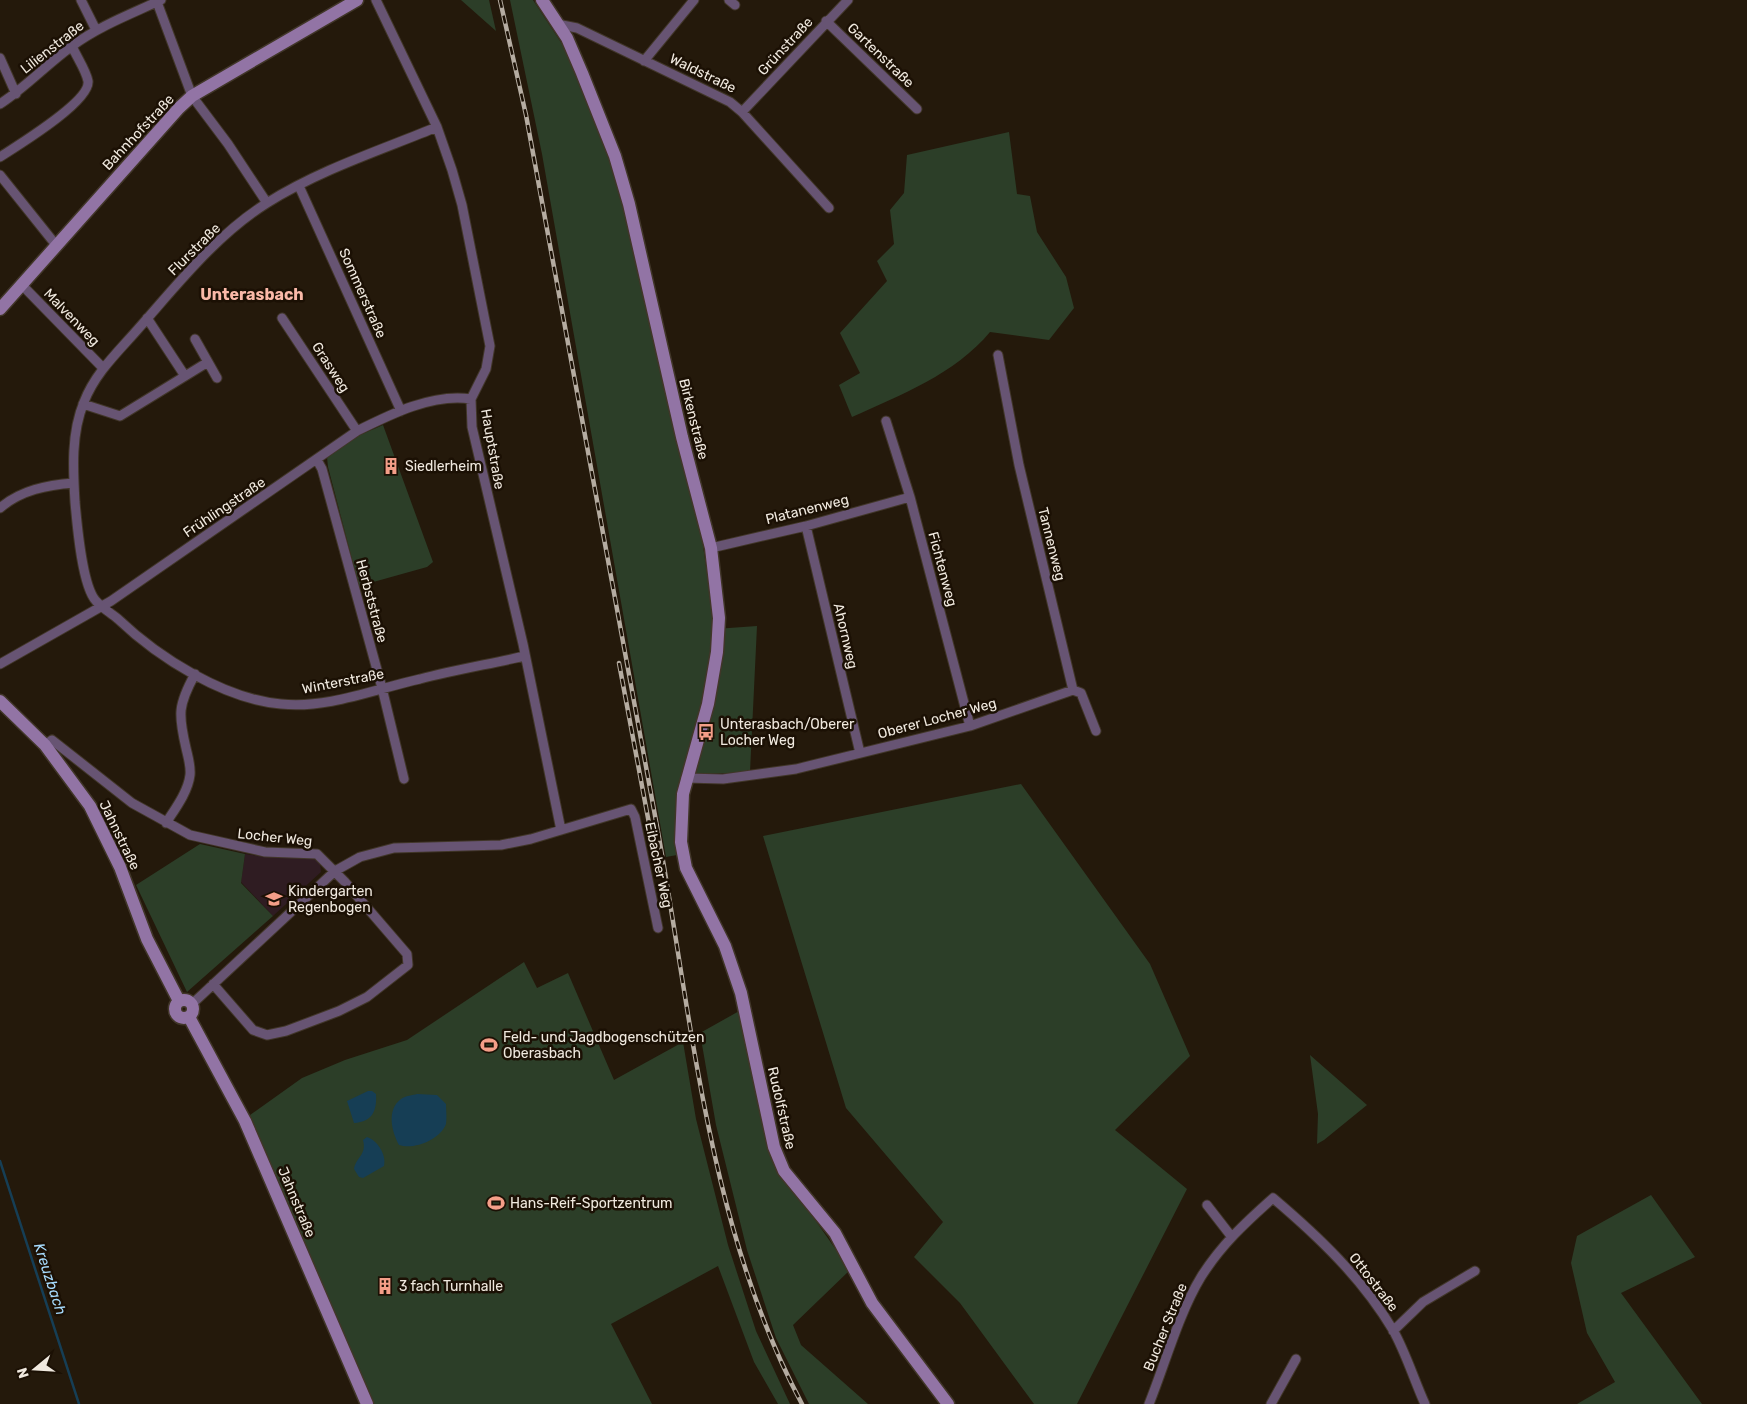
<svg xmlns="http://www.w3.org/2000/svg" width="1747" height="1404" viewBox="0 0 1747 1404" font-family="Rubik,sans-serif">
	<style>
		.education { fill: #2f1c22 }
		.green { fill: #2c3e28 }
		.water { fill: #163e55 }
		.lines { fill: none; stroke-linecap: round; stroke-linejoin: round }
		.stream { stroke: #163e55; stroke-width: 2.5 }
		.street-casing { stroke: #413629; stroke-width: 11 }
		.secondary-casing { stroke: #413629; stroke-width: 15 }
		.street { stroke: #675473; stroke-width: 9 }
		.secondary { stroke: #9274a5; stroke-width: 12 }
		.rail-casing { stroke: #b5aca1; stroke-width: 4.5 }
		.rail { stroke: #1b1004; stroke-width: 2.5; stroke-dasharray: 8; stroke-linecap: butt }
		.labels { text-anchor: middle; stroke-width: 5; stroke-linejoin: round; paint-order: stroke }
		.street-label { font-size: 14px; fill: #f0e9df; stroke: #1b1004 }
		.poi-label { font-size: 14px; fill: #f0e9df; stroke: #1b1004; text-anchor: start }
		.water-label { font-size: 15px; font-style: italic; fill: #a6dafc; stroke: #1b1004 }
		.quarter-label { font-size: 16px; font-weight: bold; fill: #fab9a8; stroke: #1b1004 }
	</style>
	<rect width="100%" height="100%" fill="#24190b"/>
	<path class="education" d="M245 854 266 857 312 856 320 863 321 872 273 916 241 882Z"/>
	<path class="green" d="M461 0H489L496 31Z
		M510 0H533L570 56 622 173 698 511 715 629 757 626 750 772 685 775 678 794 677 855 666 857 542 154Z
		M1009 132 1017 194 1030 196 1037 232 1066 277 1074 308 1049 340 990 332C955 374 901 395 852 417L839 385 860 373 840 333 887 281 877 261 894 244 890 210 904 193 907 155Z
		M383 425 433 562 427 567 359 586 328 467 327 457 346 441Z
		M1021 784 1150 964 1190 1056 1115 1130 1187 1189 1077 1404H1034L960 1303 914 1257 943 1222 846 1108 763 836Z
		M200 844 245 854 241 883 273 916 187 992 136 885Z
		M524 962 537 988 568 973 614 1080 683 1042 696 1119 728 1245 756 1331 790 1404H778L754 1362 718 1266 611 1324 652 1404H374L250 1115 302 1078 345 1060 407 1040Z
		M741 1010 770 1155 850 1270 793 1325 801 1345 868 1404H809L776 1338 747 1250 716 1125 700 1033Z
		M1310 1055 1367 1105 1324 1140 1317 1144 1318 1114Z
		M1651 1195 1695 1257 1621 1293 1702 1404H1577L1615 1382 1587 1333 1571 1263 1577 1236Z"/>
	<path class="water" d="M368 1091H372L376 1094C377 1110 373 1122 354 1123L347 1101Z
		M417 1094 437 1095 446 1104C446 1109 447 1118 446 1124 440 1140 414 1150 399 1145 392 1132 386 1110 401 1099 405 1096 413 1095 417 1094Z
		M367 1137C377 1140 387 1155 384 1166L363 1178 359 1177 354 1169C356 1157 367 1155 363 1140Z"/>
	<g class="lines">
		<path class="stream" d="M0 1161 79 1404"/>
		<g class="street-casing">
			<path id="street" d="M81 0 96 30
				M376 0 437 127 452 170 462 205 490 346 486 369 471 399 472 427 523 644 561 830
				M729 0 735 5
				M157 2 192 96 228 144 267 203
				M826 21 917 109
				M557 24 577 28 730 102 742 112 829 208
				M0 58 16 94
				M644 61 694 0
				M0 104C26 87 47 64 72 46 99 26 131 14 161 0
				M742 112 848 0
				M437 127C381 150 319 170 267 203 216 235 177 285 138 329 118 352 95 373 84 402 71 433 73 469 75 502 77 524 82 586 96 601 102 608 111 613 118 619 159 658 224 699 281 704 327 709 375 689 420 679 455 670 490 664 525 656
				M0 157C17 146 91 101 88 81 86 70 76 56 72 46
				M0 175 56 245
				M299 186 401 411
				M21 284 103 368
				M147 318 185 376
				M282 318 357 431
				M195 339 217 378
				M998 355 1019 465 1073 690 1081 693 1096 731
				M83 404 120 416 208 362
				M886 421 910 497 970 726
				M317 460 322 469 382 688 404 779
				M0 508C21 490 47 485 74 483
				M806 526 860 753
				M711 548 806 526 910 497
				M0 664 111 601 357 431C391 414 433 393 471 399
				M45 745 52 740 132 803 190 835 265 852 317 854 345 882 407 954 408 965 367 997 339 1011 286 1031 267 1035 253 1030 213 984
				M686 778 723 779 796 769 970 726 1073 690
				M166 823C175 809 188 792 190 775 191 766 188 757 186 748 178 714 178 705 195 674
				M192 1004 335 871 360 857 394 848 501 845 531 839 631 809 635 817 658 928
				M1207 1205 1231 1236
				M1393 1331 1423 1302 1475 1271
				M1149 1404C1165 1364 1179 1313 1201 1277 1221 1245 1246 1222 1273 1198 1319 1237 1362 1278 1393 1330 1406 1353 1414 1380 1425 1404
				M1271 1404 1296 1359"/>
		</g>
		<g class="secondary-casing">
			<path id="secondary" d="M542 0 567 38 582 73 615 156 629 204 682 437 711 548 719 618 717 652 708 704 683 794 681 842 686 868 725 946 741 993 774 1147 784 1171 835 1233 872 1303 948 1404
				M0 309 179 108 192 96 357 0
				M0 701 45 745 90 806 120 867 147 939 179 1001
				M175 1009a9 9 0 1 1 18 0a9 9 0 1 1-18 0Z
				M189 1017 245 1121 367 1404"/>
		</g>
		<use href="#street" class="street"/>
		<use href="#secondary" class="secondary"/>
		<g class="rail-casing">
			<path id="rail" d="M500 0 526 115C569 351 613 585 656 821 692 1016 707 1226 802 1404
				M619 663 654 850"/>
		</g>
		<use href="#rail" class="rail"/>
	</g>
	<defs>
		<g id="building-bare" transform="scale(1.35)"><path d="M-4-6H4V6H1V3H-1V6H-4ZM-2.5-4.3h1.7v1.8h-1.7ZM.8-4.3h1.7v1.8H.8ZM-2.5-1h1.7V.8h-1.7ZM.8-1h1.7V.8H.8Z" fill="#f49e88" stroke="#1b1004" stroke-width="2.5" paint-order="stroke"/></g>
		<g id="bus-bare" transform="scale(1.35)"><path d="M-5-6H5V4H4V6H2V4H-2V6H-4V4H-5ZM-3.5-4V0h7V-4ZM-3.5 1.2v1.5H-2V1.2ZM2 1.2v1.5H3.5V1.2Z" fill="#f49e88" stroke="#1b1004" stroke-width="2.5" paint-order="stroke"/></g>
		<g id="school-bare" transform="scale(1.35)"><path d="M0-5L7-2L0 1L-7-2ZM-4 1L0 2.5L4 1V4Q0 6-4 4Z" fill="#f49e88" stroke="#1b1004" stroke-width="2.5" paint-order="stroke"/></g>
		<g id="stadium-bare" transform="scale(1.35)"><path d="M0-5a6.5 5 0 1 0 0 10a6.5 5 0 1 0 0-10ZM-3.5-1.8h7v3.6h-7Z" fill="#f49e88" stroke="#1b1004" stroke-width="2.5" paint-order="stroke"/></g>
	</defs>
	<g fill-rule="evenodd">
		<use href="#building-bare" x="391" y="466"/>
		<use href="#bus-bare" x="706" y="732"/>
		<use href="#school-bare" x="274" y="899"/>
		<use href="#stadium-bare" x="489" y="1045"/>
		<use href="#stadium-bare" x="496" y="1203"/>
		<use href="#building-bare" x="385" y="1286"/>
	</g>
	<g class="labels">
		<g class="street-label">
			<text transform="translate(785 46) rotate(-47)" y="5">Grünstraße</text>
			<text transform="translate(52 47) rotate(-38)" y="5">Lilienstraße</text>
			<text transform="translate(881 55) rotate(44)" y="5">Gartenstraße</text>
			<text transform="translate(703 73) rotate(26)" y="5">Waldstraße</text>
			<text transform="translate(138 132) rotate(-47)" y="5">Bahnhofstraße</text>
			<text transform="translate(194 249) rotate(-45)" y="5">Flurstraße</text>
			<text transform="translate(363 293) rotate(66)" y="5">Sommerstraße</text>
			<text transform="translate(72 317) rotate(46)" y="5">Malvenweg</text>
			<text transform="translate(331 367) rotate(57)" y="5">Grasweg</text>
			<text transform="translate(694 419) rotate(76)" y="5">Birkenstraße</text>
			<text transform="translate(493 449) rotate(80)" y="5">Hauptstraße</text>
			<text transform="translate(224 507) rotate(-34)" y="5">Frühlingstraße</text>
			<text transform="translate(807 509) rotate(-14)" y="5">Platanenweg</text>
			<text transform="translate(1052 544) rotate(76)" y="5">Tannenweg</text>
			<text transform="translate(943 569) rotate(75)" y="5">Fichtenweg</text>
			<text transform="translate(372 601) rotate(75)" y="5">Herbststraße</text>
			<text transform="translate(846 636) rotate(77)" y="5">Ahornweg</text>
			<text transform="translate(343 681) rotate(-11)" y="5">Winterstraße</text>
			<text transform="translate(937 718) rotate(-15)" y="5">Oberer Locher Weg</text>
			<text transform="translate(120 835) rotate(64)" y="5">Jahnstraße</text>
			<text transform="translate(275 837) rotate(6)" y="5">Locher Weg</text>
			<text transform="translate(659 865) rotate(78)" y="5">Eibacher Weg</text>
			<text transform="translate(782 1108) rotate(77)" y="5">Rudolfstraße</text>
			<text transform="translate(297 1202) rotate(67)" y="5">Jahnstraße</text>
			<text transform="translate(1374 1282) rotate(52)" y="5">Ottostraße</text>
			<text transform="translate(1165 1327) rotate(-68)" y="5">Bucher Straße</text>
		</g>
		<g class="poi-label">
			<text x="405" y="471">Siedlerheim</text>
			<text x="720" y="729">Unterasbach/Oberer<tspan x="720" dy="16">Locher Weg</tspan></text>
			<text x="288" y="896">Kindergarten<tspan x="288" dy="16">Regenbogen</tspan></text>
			<text x="503" y="1042">Feld- und Jagdbogenschützen<tspan x="503" dy="16">Oberasbach</tspan></text>
			<text x="510" y="1208">Hans-Reif-Sportzentrum</text>
			<text x="399" y="1291">3 fach Turnhalle</text>
		</g>
		<g class="water-label">
			<text transform="translate(50 1279) rotate(72)" y="5">Kreuzbach</text>
		</g>
		<g class="quarter-label">
			<text x="252" y="300">Unterasbach</text>
		</g>
	</g>
	<g transform="translate(35 1369) rotate(252)" stroke="#1b1004" stroke-width="4" paint-order="stroke">
	<path d="M0-4L9 19L0 12L-9 19Z" fill="#f0e9df"/>
	<text y="-8" font-size="14" font-weight="bold" text-anchor="middle" fill="#f0e9df">N</text>
	</g>
</svg>
